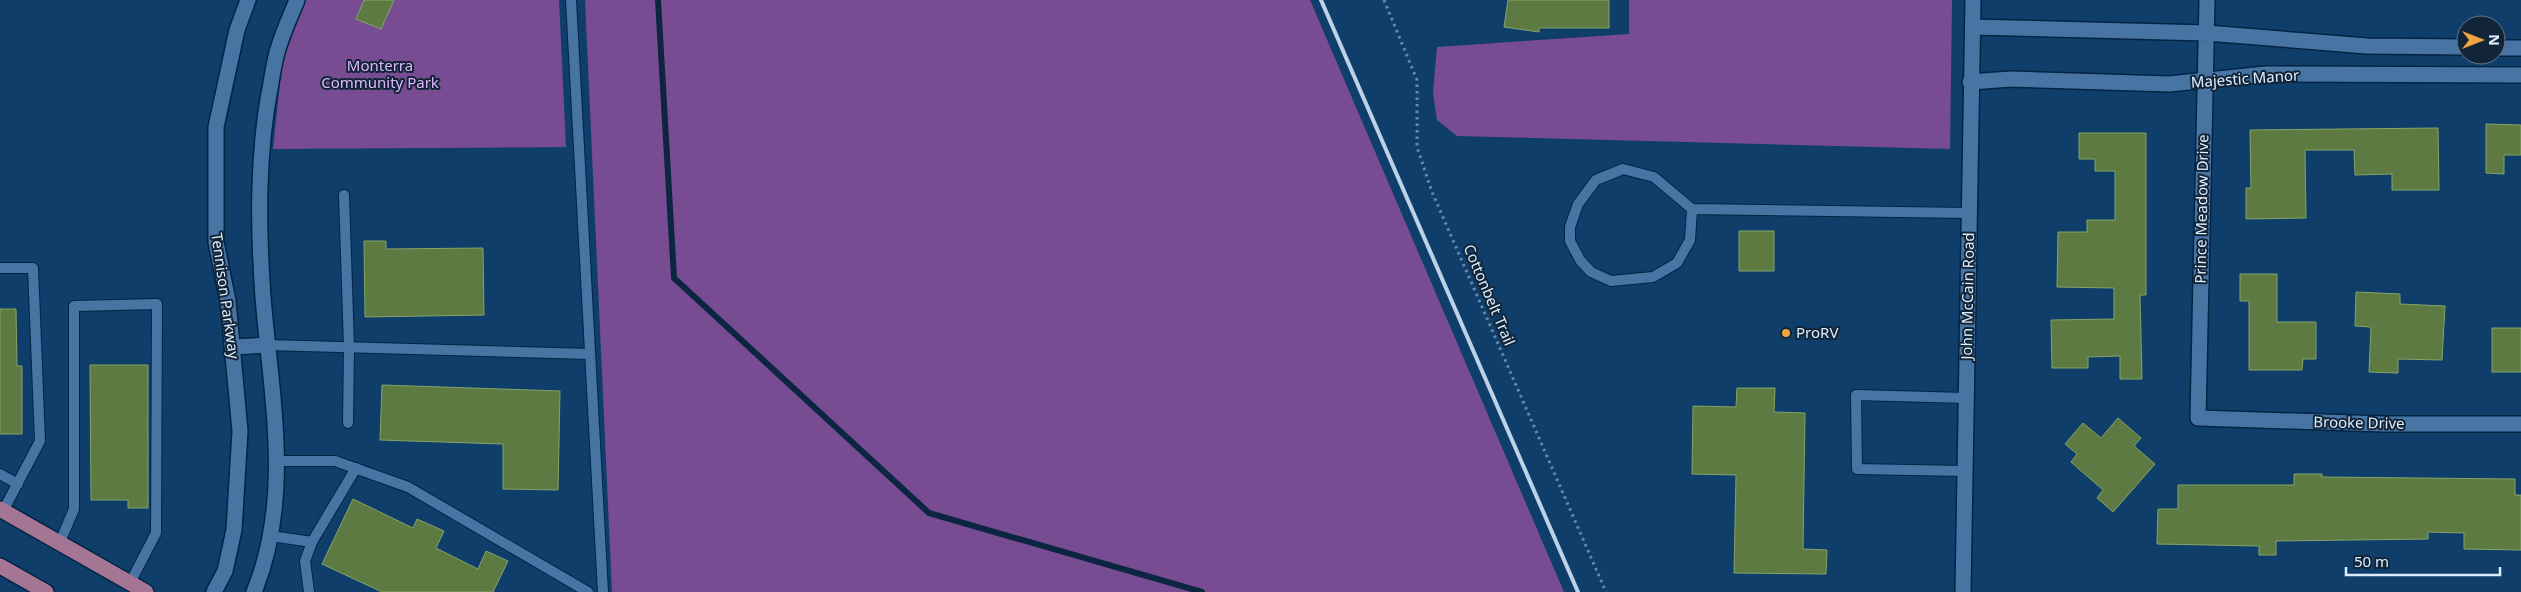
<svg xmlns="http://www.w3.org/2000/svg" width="2521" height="592" viewBox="0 0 2521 592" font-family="'Noto Sans',sans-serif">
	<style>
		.green { fill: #774c92 }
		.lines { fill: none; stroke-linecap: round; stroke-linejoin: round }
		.stream { stroke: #0c2641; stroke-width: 6 }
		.building { fill: #5c7a41; stroke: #85a569 }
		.service-casing { stroke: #022444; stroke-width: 12 }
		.minor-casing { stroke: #022444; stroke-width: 18 }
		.secondary-casing { stroke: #022444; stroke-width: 18 }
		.primary-casing { stroke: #022444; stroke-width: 18 }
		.path { stroke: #6989a9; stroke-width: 3; stroke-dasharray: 2.5 4; stroke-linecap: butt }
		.service { stroke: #4874a4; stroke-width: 10 }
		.minor { stroke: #4874a4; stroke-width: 15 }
		.secondary { stroke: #4874a4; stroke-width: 15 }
		.primary { stroke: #a47693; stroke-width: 15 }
		.rail { stroke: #bed2e6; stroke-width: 4 }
		.poi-dot { fill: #f0a63f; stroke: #122538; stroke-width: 2 }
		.labels { text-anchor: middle; stroke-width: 4; stroke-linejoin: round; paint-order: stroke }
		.park-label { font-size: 15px; fill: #e0b6fd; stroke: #122538 }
		.street-label { font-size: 15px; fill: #deedfd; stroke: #122538 }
		.poi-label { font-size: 15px; fill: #deedfd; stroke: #122538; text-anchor: start }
	</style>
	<rect width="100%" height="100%" fill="#103e6a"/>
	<path class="green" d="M302 0H559L566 147 273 149 284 45Z
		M585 0H1310L1564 592H612Z
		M1629 0H1952L1950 149 1457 136 1437 120 1433 93 1437 47 1629 34Z"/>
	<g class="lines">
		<path class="stream" d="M658 0 674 278 929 513 1202 592"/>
	</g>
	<path class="building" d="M364 0H394L381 29 356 19Z
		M1508 0H1609V28H1539V32L1504 27Z
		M2486 124 2521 125V155H2504V174L2486 173Z
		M2438 128 2439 190H2392V174L2355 175 2354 150H2305L2306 218 2246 219V188H2251L2250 130Z
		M2079 133H2146V295H2140L2142 379H2120V356L2088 357V368H2052L2051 320 2114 319V288L2057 287 2058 232H2087V220H2115V171H2095V159H2079Z
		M1739 231H1774V271H1739Z
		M364 241H386V249L483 248 484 315 365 317Z
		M2240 274H2277V322H2316V359H2303L2302 370H2249V301H2240Z
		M2356 292 2400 294V304L2445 306 2442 360 2398 359V373L2369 372 2371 327 2355 326Z
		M0 309H16L17 366H22V434H0Z
		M2492 328H2521V372H2492Z
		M90 365H148V508H128V500H91Z
		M382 385 560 391 558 490 503 489V444L380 440Z
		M1737 388H1775L1774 412 1805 413 1803 549 1827 550 1826 574 1734 573 1736 475 1692 474 1693 406 1736 407Z
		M2118 418 2141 438 2134 446 2155 464 2113 512 2097 498 2103 490 2071 462 2077 454 2065 444 2083 423 2101 438Z
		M2294 474H2322V477L2515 479V495H2521V550L2464 549V533L2428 532V539L2276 541V555H2259V546L2157 544 2158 509H2178V485H2294Z
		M353 499 413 528 417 519 444 531 436 548 478 569 486 551 508 561 493 592H382L322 564Z"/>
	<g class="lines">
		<g class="service-casing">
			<path id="service" d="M571 0 603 592
				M344 195 349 347 348 423
				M1692 209 1690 240 1677 263 1653 277 1611 281 1591 272 1580 260 1570 241V227L1578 204 1596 180 1623 169 1654 177 1692 209 1969 213
				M0 268H33L40 441 3 511
				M268 345 590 354
				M277 461H335L408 487 588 592
				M1965 471 1857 469 1856 395 1966 398
				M0 474 18 484
				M271 536 312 542 305 561 309 592
				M60 542 74 509V306L157 304 156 533 130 583
				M312 542 356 468"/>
		</g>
		<g class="minor-casing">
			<path id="minor" d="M2207 0 2198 418 2384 424H2521
				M1973 27 2207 33 2367 46 2466 47
				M2496 48H2521
				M1970 82 2011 79 2169 84 2266 74 2521 75
				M233 347 268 345
				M214 592 225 571 234 530 240 431 228 301 216 242V127L237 30 248 0
				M254 592C293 497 271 396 263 297 258 226 257 153 271 83 273 71 275 57 279 46 284 30 291 15 297 0"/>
		</g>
		<g class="secondary-casing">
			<path id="secondary" d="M1963 592 1973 0"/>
		</g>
		<g class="primary-casing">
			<path id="primary" d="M0 509 146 592
				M0 566 46 592"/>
		</g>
		<path class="path" d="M1384 0 1417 80V147L1432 192 1606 592"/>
		<use href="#service" class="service"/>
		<use href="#minor" class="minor"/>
		<use href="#secondary" class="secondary"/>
		<use href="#primary" class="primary"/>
		<path class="rail" d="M1321 0 1578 592"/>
	</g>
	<circle class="poi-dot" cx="1786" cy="333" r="5"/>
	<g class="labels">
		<g class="park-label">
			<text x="380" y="71">Monterra<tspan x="380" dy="17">Community Park</tspan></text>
		</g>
		<g class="street-label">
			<text transform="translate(2245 79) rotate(-4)" y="5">Majestic Manor</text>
			<text transform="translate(2202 209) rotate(-89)" y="5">Prince Meadow Drive</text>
			<text transform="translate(1489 295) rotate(67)" y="5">Cottonbelt Trail</text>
			<text transform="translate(225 296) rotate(82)" y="5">Tennison Parkway</text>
			<text transform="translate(1968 296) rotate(-89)" y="5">John McCain Road</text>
			<text transform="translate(2359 423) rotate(1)" y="5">Brooke Drive</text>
		</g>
		<g class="poi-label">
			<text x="1796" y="338">ProRV</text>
		</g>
	</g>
	<g transform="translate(2481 40) rotate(90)"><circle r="24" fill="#122538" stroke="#647587"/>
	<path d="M0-4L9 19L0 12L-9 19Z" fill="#f0a63f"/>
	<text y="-8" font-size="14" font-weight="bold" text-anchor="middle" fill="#deedfd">N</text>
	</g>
	<path d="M2346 567v8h154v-8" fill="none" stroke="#deedfd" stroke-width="2.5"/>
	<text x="2354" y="567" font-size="15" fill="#deedfd" stroke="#122538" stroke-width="4" paint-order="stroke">50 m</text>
</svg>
